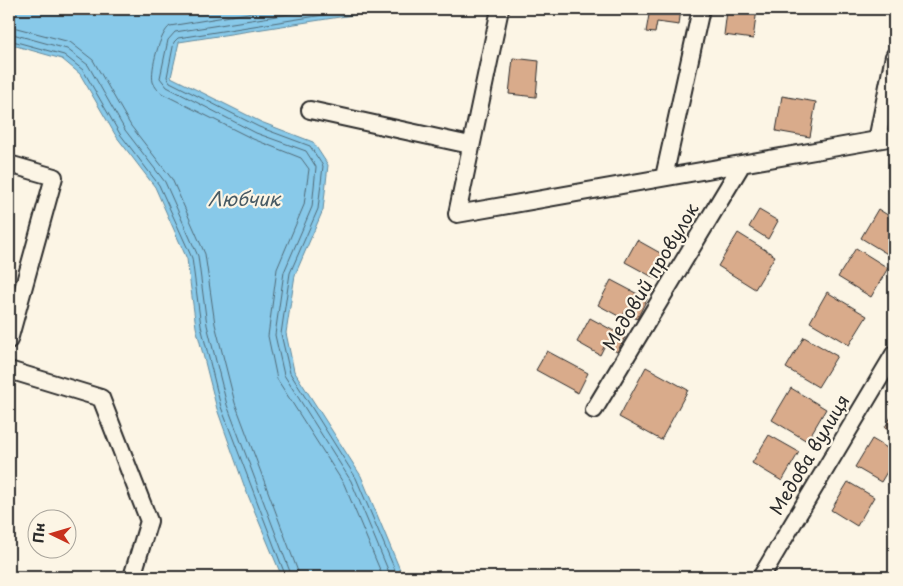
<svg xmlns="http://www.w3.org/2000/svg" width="903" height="586" viewBox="0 0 903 586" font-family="'Playpen Sans',sans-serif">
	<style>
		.water { fill: #88c9e9; stroke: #638a9d }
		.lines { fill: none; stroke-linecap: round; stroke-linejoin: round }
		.shore { stroke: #506a77; stroke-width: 1 }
		.building { fill: #d9ab8b; stroke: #2b2b2b }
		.minor-casing { stroke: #2b2b2b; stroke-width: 20 }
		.minor { stroke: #fcf5e5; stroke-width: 16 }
		.labels { text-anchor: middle; stroke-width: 4.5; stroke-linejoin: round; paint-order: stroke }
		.street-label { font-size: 18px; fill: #2b2b2b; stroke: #fcf5e5 }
		.water-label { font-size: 19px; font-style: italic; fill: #475a64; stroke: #fcf5e5 }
	</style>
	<rect width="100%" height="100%" fill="#fcf5e5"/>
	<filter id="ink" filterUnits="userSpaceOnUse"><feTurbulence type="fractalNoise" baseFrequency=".02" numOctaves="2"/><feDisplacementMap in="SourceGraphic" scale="10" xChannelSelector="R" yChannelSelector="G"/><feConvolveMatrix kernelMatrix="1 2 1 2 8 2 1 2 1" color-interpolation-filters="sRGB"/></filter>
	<g filter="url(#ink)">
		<path class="water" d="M9 9H391L179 42 171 77 261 122 313 142 328 165 323 210 295 275 286 333 294 371 361 476 403 577H282L245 488 217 409 196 327 187 259 155 187 116 136 80 74 62 59 9 44Z"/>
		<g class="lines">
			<path class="shore" d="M273 9 170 26C160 33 150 69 153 82 155 87 158 91 163 94L253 139 301 158 309 169 304 205 277 269 268 336 277 379 344 484 383 577
				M321 9 175 32 168 40 160 78 167 87 256 133 306 151 316 167 312 207 284 272 275 335 284 375 351 481 391 577
				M361 9 178 38 174 42 167 77 170 82 259 127 310 146 323 166 318 209 290 273 281 334 290 373 356 478 398 577
				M9 26 70 42 93 60 131 126 172 179 205 254 215 324 235 403 300 577
				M9 33 67 49 88 65 125 130 165 182 198 256 207 325 227 405 292 577
				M9 40 64 55 83 70 120 134 159 185 192 258 201 326 221 407 286 577"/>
		</g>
		<path class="building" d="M650 9H681L679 25 657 22 655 33 646 32Z
			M747 9H757L753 39 724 35 727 11 747 13Z
			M513 58 539 61 536 97 509 94Z
			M782 96 816 102 810 137 776 131Z
			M878 209 894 219V258L861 238Z
			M759 210 778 221 768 239 749 227Z
			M738 233 775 256 755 289 718 266Z
			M637 240 662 254 658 263 667 268 660 281 625 262Z
			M856 248 888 268 871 297 838 277Z
			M611 280 647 299 637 319 625 312 622 318 598 305Z
			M827 292 867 316 849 345 810 322Z
			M590 318 625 337 617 352 605 345 600 355 577 342Z
			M804 337 837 356 818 387 786 368Z
			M547 351 588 373 578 393 536 370Z
			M646 367 688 390 661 440 619 417Z
			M791 388 826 409 807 441 772 420Z
			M894 412V433L885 427Z
			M769 435 799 452 782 481 752 463Z
			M872 439 894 452V460L881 482 855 467Z
			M848 482 874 497 857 526 831 510Z"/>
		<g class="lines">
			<g class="minor-casing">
				<path id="minor" d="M500 9 457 214 894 137
					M310 110 470 145
					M877 140 894 56
					M9 164 54 177 9 340
					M664 177 701 9
					M9 370 101 398 149 521 132 577
					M594 410 742 164
					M761 577 894 354"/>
			</g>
			<use href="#minor" class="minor"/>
		</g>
	</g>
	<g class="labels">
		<g class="street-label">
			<text transform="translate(651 277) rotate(-59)" y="6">Медовий провулок</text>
			<text transform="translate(810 455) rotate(-59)" y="6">Медова вулиця</text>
		</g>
		<g class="water-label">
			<text x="244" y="206">Любчик</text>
		</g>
	</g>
	<rect width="903" height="586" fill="none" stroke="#fcf5e5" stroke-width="30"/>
	<rect x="15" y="15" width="873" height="556" fill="none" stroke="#2b2b2b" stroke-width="2" filter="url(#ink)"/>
	<g transform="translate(52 534) rotate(275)"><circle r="24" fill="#fcf5e5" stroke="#a8a49b"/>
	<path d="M0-4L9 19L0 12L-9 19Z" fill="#c8321e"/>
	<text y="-8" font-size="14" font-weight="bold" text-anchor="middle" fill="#2b2b2b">Пн</text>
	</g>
</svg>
